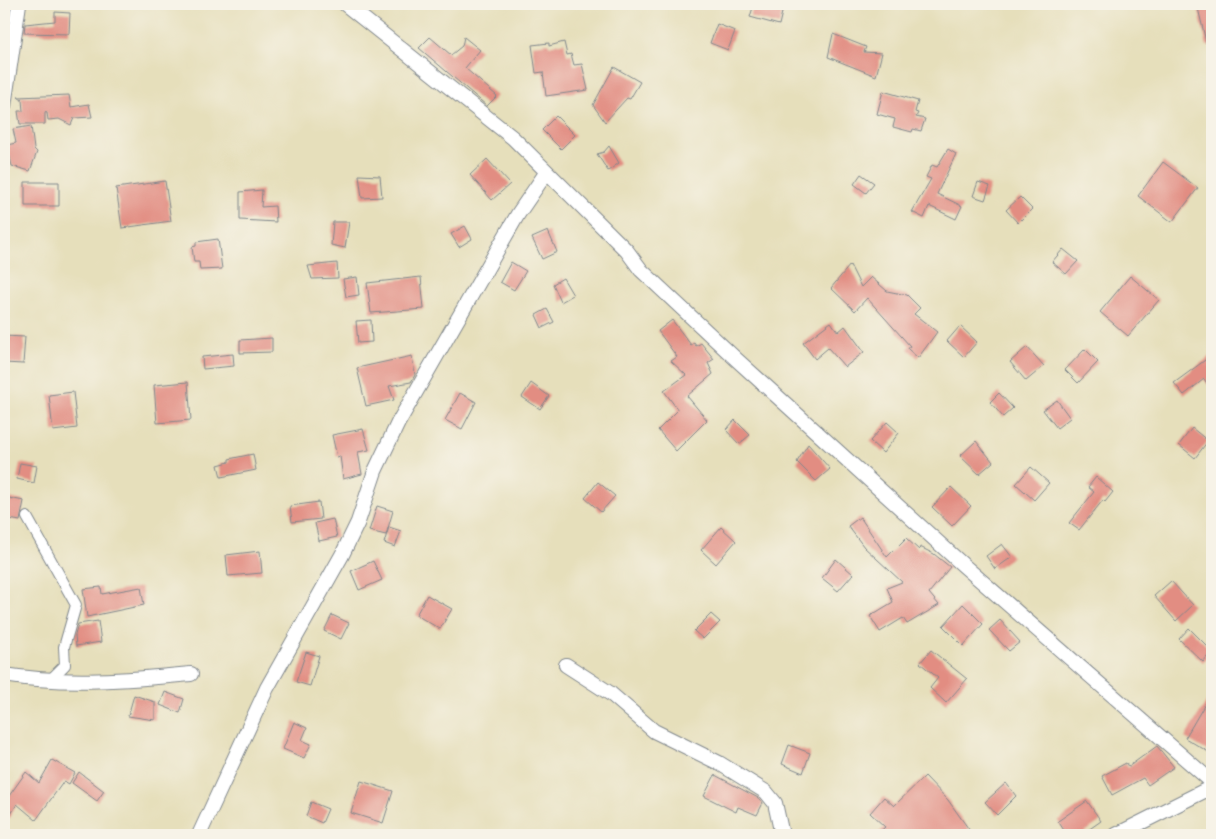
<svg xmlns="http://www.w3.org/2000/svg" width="1216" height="839" viewBox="0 0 1216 839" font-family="'Gochi Hand',sans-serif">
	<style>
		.building { fill: #e28d82 }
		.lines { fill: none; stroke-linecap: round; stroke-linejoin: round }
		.pedestrian-casing { stroke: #80878c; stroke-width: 12 }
		.minor-casing { stroke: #80878c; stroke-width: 16 }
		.pedestrian { stroke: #fff; stroke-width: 10 }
		.minor { stroke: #fff; stroke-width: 14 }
	</style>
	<rect width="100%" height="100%" fill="#f7f3e8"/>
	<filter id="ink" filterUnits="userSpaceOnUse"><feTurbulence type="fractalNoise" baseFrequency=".02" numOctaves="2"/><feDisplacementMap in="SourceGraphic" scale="10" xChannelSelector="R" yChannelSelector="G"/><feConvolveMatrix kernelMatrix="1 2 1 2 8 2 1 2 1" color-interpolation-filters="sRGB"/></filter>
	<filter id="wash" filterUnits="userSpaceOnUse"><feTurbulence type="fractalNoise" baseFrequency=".0096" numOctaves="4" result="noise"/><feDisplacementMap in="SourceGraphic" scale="20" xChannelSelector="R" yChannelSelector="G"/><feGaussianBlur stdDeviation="1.12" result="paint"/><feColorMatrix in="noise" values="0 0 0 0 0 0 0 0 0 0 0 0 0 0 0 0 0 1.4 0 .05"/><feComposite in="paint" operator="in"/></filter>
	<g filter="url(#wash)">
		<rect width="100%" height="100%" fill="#e6dfbb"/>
		<g id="blocks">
			<path class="building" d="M754 4H784L779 25 750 17Z
				M1197 4H1212V45L1207 46Z
				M55 12 70 13 69 34 24 33 25 24 55 21Z
				M717 24 735 31 728 50 710 43Z
				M833 34 866 47 864 52 882 53 876 76 828 57Z
				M430 37 451 55 462 46 464 37 480 50 465 68 497 96 487 106 419 48Z
				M564 42 567 55 571 54 574 65 582 64 588 90 546 96 543 72 536 73 532 45 549 43V46Z
				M614 67 640 82 630 99 627 98 605 122 593 105Z
				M883 91 918 101 915 112 918 113 916 117 925 119 921 131 913 129 912 132 893 127 895 119 877 114Z
				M69 95 71 107 89 104 92 117 74 118 71 125 59 119 48 120 47 113 45 112V124H20L18 111H23L22 100 18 97Z
				M556 116 575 135 561 149 542 130Z
				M31 126 34 149 37 152 30 171 12 166 7 145 16 143 13 129Z
				M609 146 619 163 608 171 597 154 604 152Z
				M948 149 956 154 937 194 962 206 956 219 929 206 924 218 912 212 931 179 926 177 932 165 937 167Z
				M487 159 510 184 492 200 470 175Z
				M1163 162 1198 188 1172 222 1138 196Z
				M861 174 874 183 866 193 854 184Z
				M359 175 380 176 382 197 362 198Z
				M165 181 171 221 122 228 116 188Z
				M25 182H59V206H25Z
				M978 182 990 186 985 200 973 196Z
				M262 190 261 207 275 206 276 222 240 220V192Z
				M1020 197 1032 209 1018 223 1006 210Z
				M333 222H349L345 248 331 245Z
				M465 226 472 239 459 247 451 234Z
				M548 231 557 252 542 259 532 238Z
				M218 239 222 269 200 270 199 262H194L192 247 196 246V242Z
				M1063 249 1078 261 1066 274 1052 262Z
				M511 262 526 271 514 290 500 282Z
				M337 263 338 278 312 279 308 266Z
				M850 265 861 287 871 277 887 291 907 295 920 308 914 314 937 332 918 358 908 349 910 346 867 298 855 311 831 288Z
				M1130 276 1159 300 1128 336 1100 312Z
				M357 277 359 295 346 297 343 279Z
				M421 277 424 309 371 313 367 283Z
				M563 278 573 295 561 302 553 284Z
				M547 309 554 322 542 328 536 315Z
				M371 320 372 342 358 343 356 321Z
				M672 320 691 345 694 343 696 346 701 343 714 359 708 363 713 374 687 396 707 420 676 451 658 430 678 410 664 391 686 375 671 361 677 357 658 331Z
				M831 322 838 332 845 326 864 352 845 367 828 348 815 359 803 343Z
				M960 326 977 342 964 357 947 341Z
				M4 336 25 337 23 364 4 363Z
				M272 338V352L240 353V340Z
				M1027 347 1044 366 1026 381 1010 362Z
				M1085 349 1098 362 1078 383 1065 370Z
				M233 354 234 366 203 369 202 357Z
				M1212 355V390L1204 379 1184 395 1174 383Z
				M412 356 415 375 411 382 389 386 394 400 366 406 357 368Z
				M188 382 191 420 157 423 154 385Z
				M531 383 549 396 540 409 522 397Z
				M73 392 77 428 53 431 49 395Z
				M460 393 476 402 462 429 445 420Z
				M999 393 1013 408 1003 417 990 402Z
				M1057 400 1070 418 1057 428 1043 410Z
				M735 420 750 435 739 444 726 430Z
				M887 422 899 433 883 453 870 441Z
				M1192 428 1208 441 1195 458 1179 445Z
				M363 429 369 450 358 452 362 474 343 479 340 456 337 457 332 435Z
				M976 441 993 462 979 474 960 456Z
				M808 444 830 469 816 481 797 462Z
				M253 454 256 470 221 477 218 465 229 462V459Z
				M20 463 37 466 34 483 17 479Z
				M1031 467 1049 483 1034 500 1016 484Z
				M1096 477 1113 492 1105 502 1103 500 1079 530 1069 523 1094 492 1088 487Z
				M598 482 615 496 601 512 585 498Z
				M951 487 971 506 952 526 932 507Z
				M4 497 24 501 20 521 4 518Z
				M319 502 321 519 292 522 290 506Z
				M377 506 393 511 386 535 369 531Z
				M860 517 887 557 906 538 919 550 920 547 934 554 950 567 929 593 939 605 907 624 903 618 880 632 870 616 893 602 887 588 902 582 864 547 848 526Z
				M333 519 337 537 319 541 315 523Z
				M389 527 401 531 395 547 384 543Z
				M721 527 736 541 716 564 701 550Z
				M1002 544 1012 557 995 569 986 556Z
				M260 551 262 573 228 576 226 555Z
				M836 559 853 574 838 591 822 578Z
				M373 561 382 580 359 590 351 571Z
				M1171 581 1193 605 1176 621 1154 596Z
				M101 587 102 594 141 587 144 605 87 617 83 589Z
				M427 595 452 609 440 629 416 615Z
				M963 604 983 624 963 646 943 626Z
				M711 614 720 622 703 639 694 631Z
				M332 615 349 623 341 639 324 631Z
				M1000 620 1020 642 1009 651 989 630Z
				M98 621 101 642 76 646 75 635 78 624Z
				M1189 628 1212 651 1203 662 1179 639Z
				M931 650 967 679 946 703 930 688 938 678 920 663Z
				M306 652 319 656 310 686 296 682Z
				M165 692 184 699 180 713 160 705Z
				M1212 692V754L1185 738Z
				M134 695 155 702V720L128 716Z
				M294 722 307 728 302 740 311 744 304 758 283 749Z
				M789 745 810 753 803 773 782 764Z
				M1157 746 1174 767 1148 785 1143 778 1112 795 1102 776 1126 763 1128 767Z
				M52 760 75 773 69 784 64 781 36 820 17 804 4 826V803L26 772 39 783Z
				M79 772 104 791 97 801 72 783Z
				M715 775 760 799 763 803 757 815 738 807 736 812 704 796Z
				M925 776 948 800 973 835H876L885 827 870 813 884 797 894 806Z
				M361 781 393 791 383 823 351 813Z
				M1006 783 1016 796 997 815 985 802Z
				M1087 801 1101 821 1081 835H1067L1058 821Z
				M311 802 328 809 322 823 306 816Z"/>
		</g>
	</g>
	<g filter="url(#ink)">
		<use href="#blocks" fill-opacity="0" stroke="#80878c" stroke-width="1"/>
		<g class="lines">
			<g class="pedestrian-casing">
				<path id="pedestrian" d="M27 517 76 605 64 647 65 665 52 678"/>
			</g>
			<g class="minor-casing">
				<path id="minor" d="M345 4 513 138 627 251 641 270 736 359 963 565 1212 782
					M4 106 19 4
					M566 665 611 694 654 731 719 763 766 792 775 803 782 835
					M4 675C65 685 130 680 191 674
					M199 835 267 688 342 555 358 522 375 471 398 423 518 214 546 173
					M1116 835 1212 787"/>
			</g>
			<use href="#pedestrian" class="pedestrian"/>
			<use href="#minor" class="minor"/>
		</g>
	</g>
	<rect width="1216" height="839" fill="none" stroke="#f7f3e8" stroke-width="20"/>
</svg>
